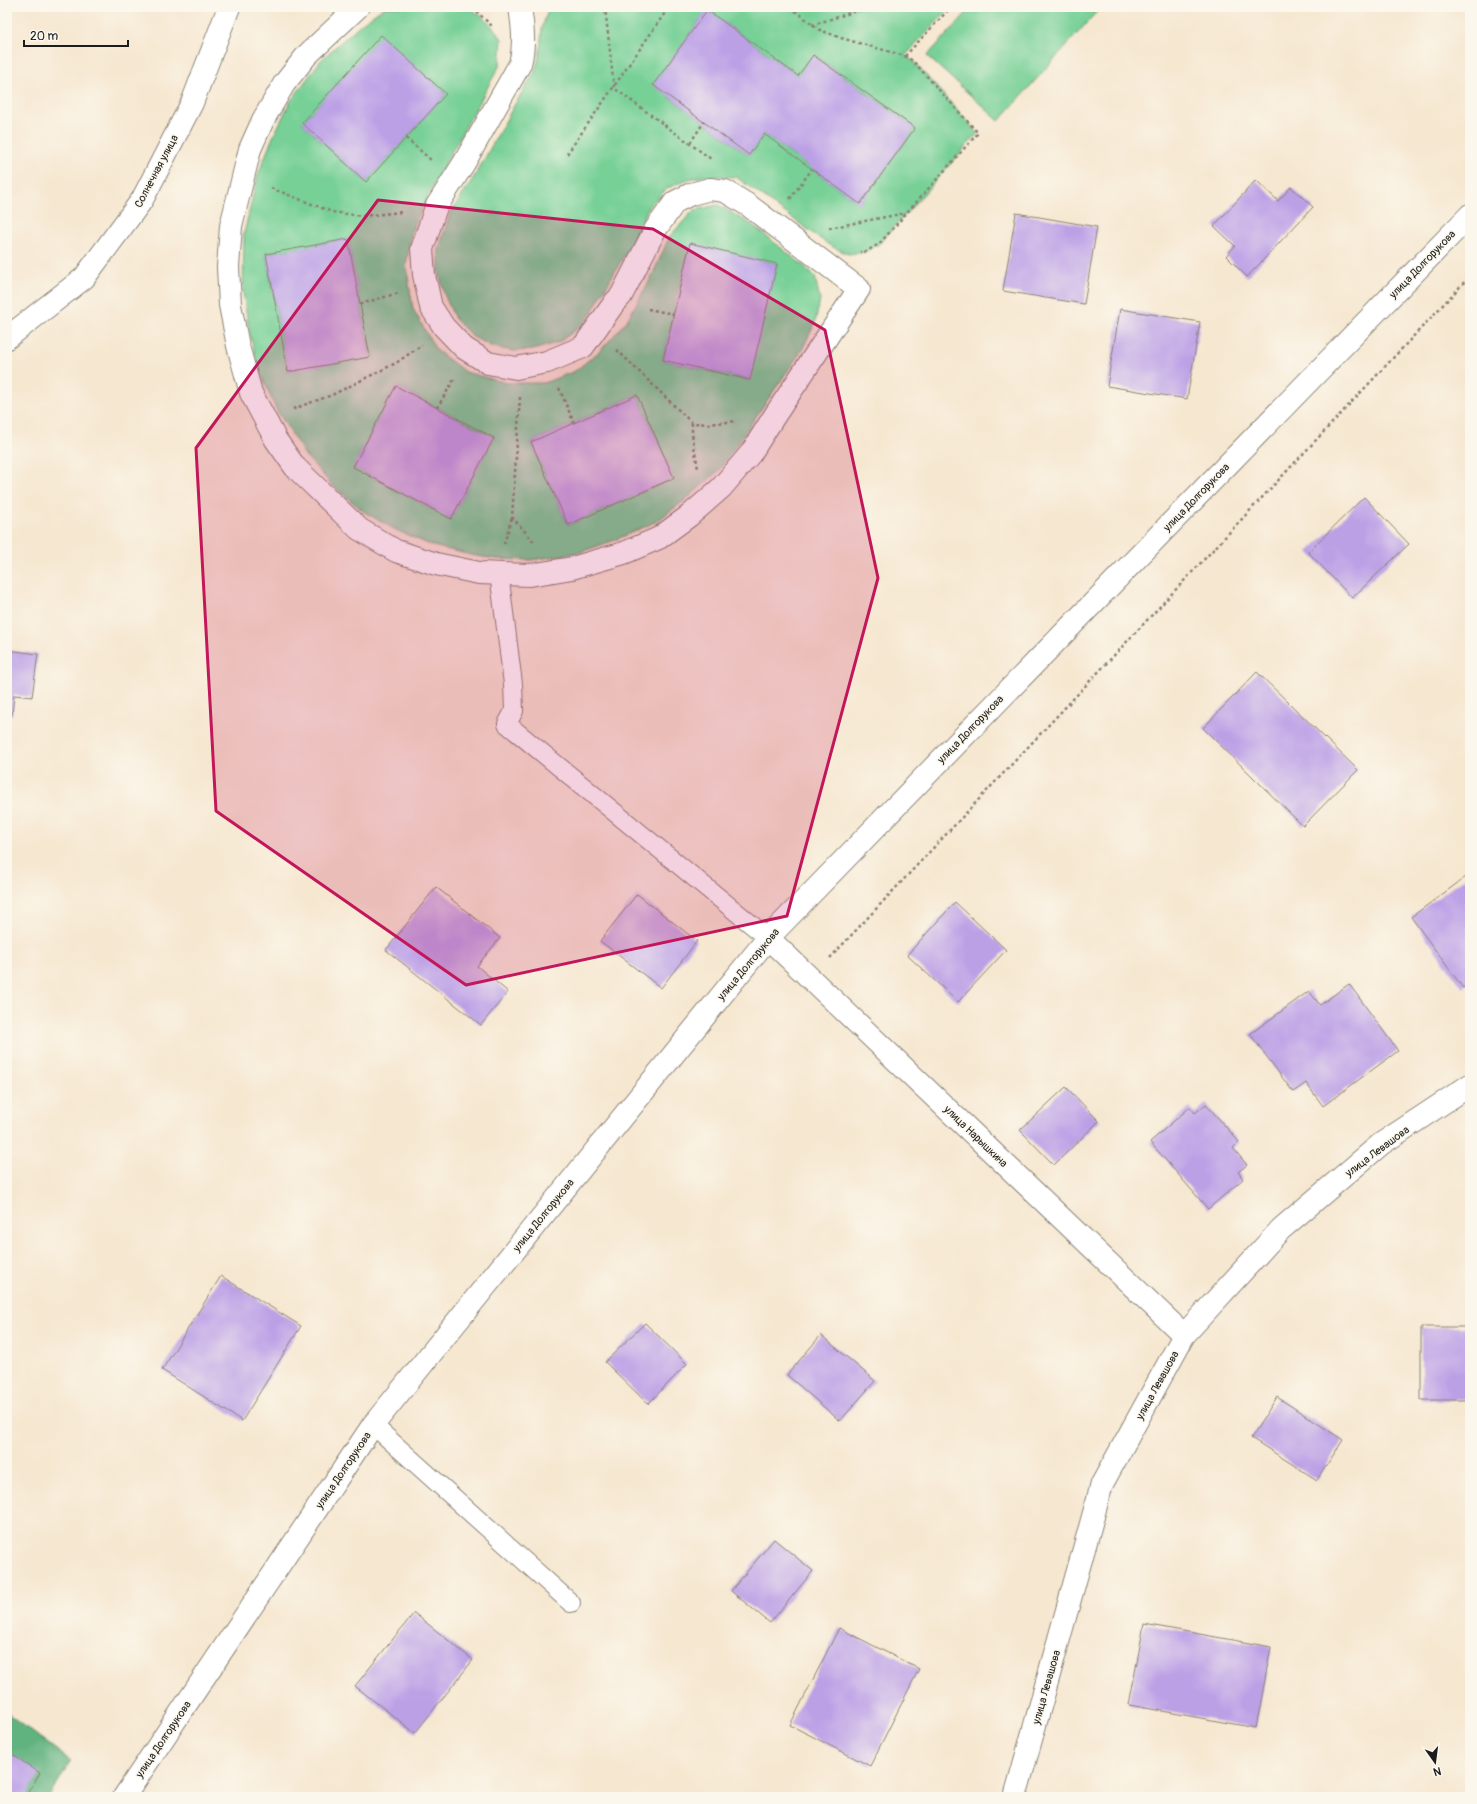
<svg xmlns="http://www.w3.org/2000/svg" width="1477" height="1804" viewBox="0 0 1477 1804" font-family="Pangolin,sans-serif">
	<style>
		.green { fill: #77d096; stroke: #4a7659; fill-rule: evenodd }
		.forest { fill: #61b27f; stroke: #3e674e }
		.building { fill: #bca0e6 }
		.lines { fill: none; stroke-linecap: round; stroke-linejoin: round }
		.lane-casing { stroke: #898276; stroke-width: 20 }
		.street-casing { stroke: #898276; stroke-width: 24 }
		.path { stroke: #898276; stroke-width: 2.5; stroke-dasharray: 3 3; stroke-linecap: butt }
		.lane { stroke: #fff; stroke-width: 18 }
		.street { stroke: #fff; stroke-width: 22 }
		.marked { fill: #c2185b; fill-opacity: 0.2; stroke: #c2185b; stroke-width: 3; stroke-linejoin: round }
		.labels { text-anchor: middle; stroke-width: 3; stroke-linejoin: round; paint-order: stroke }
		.street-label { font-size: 11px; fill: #1c1c1c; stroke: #fbf7ec }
	</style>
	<rect width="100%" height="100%" fill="#fbf7ec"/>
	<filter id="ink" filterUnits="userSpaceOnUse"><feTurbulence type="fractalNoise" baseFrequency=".025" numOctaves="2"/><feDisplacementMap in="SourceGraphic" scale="8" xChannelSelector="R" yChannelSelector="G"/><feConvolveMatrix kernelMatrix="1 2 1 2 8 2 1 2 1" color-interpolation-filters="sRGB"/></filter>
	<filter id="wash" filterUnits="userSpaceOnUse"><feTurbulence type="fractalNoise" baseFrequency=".012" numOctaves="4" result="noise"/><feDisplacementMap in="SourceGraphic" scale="16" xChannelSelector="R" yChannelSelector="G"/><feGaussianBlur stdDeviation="0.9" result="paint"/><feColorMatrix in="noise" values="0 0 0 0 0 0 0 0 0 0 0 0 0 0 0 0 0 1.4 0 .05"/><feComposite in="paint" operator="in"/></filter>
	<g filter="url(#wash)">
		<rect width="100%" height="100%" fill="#f6e7d0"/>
		<path class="green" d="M385 7H465C483 14 491 24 502 39L500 65 431 189 412 230 406 265 413 309 436 350 465 372 507 383H544L575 371 600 351 626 322 650 280 670 236 694 210 718 205 751 224 805 267 815 277 820 300 815 323 802 350 719 470 685 500 657 521 615 540 578 553 531 560 496 559 471 555 433 546 398 531 366 513 333 486 305 455 276 409 260 372 250 335 243 293 244 233 258 175 272 139 290 102 321 60 362 23ZM381 36 446 94 366 182 302 123ZM348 239 370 356 288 372 266 254ZM690 244 777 264 749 380 663 360ZM396 386 494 437 451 519 353 467ZM637 395 674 478 568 525 531 442Z
			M549 7H951L905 56 913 61 978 133 879 244 865 252 848 254 829 245 736 177 706 176 688 179 668 188 649 206 631 244 585 323 559 342 533 350 513 351 493 347 473 337 455 319 445 296 439 273V248L450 214 476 174 515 104 535 72 540 51 542 28ZM707 10 798 76 814 55 915 128 860 204 764 134 749 155 653 85Z
			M972 7H1101L999 121 927 56Z"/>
		<path class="forest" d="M7 1713 71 1761 49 1797H7Z"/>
		<g id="blocks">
			<path class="building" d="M707 10 798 76 813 55 915 128 860 204 764 134 749 155 653 85Z
				M381 35 446 94 366 182 302 123Z
				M1256 180 1278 201 1291 187 1313 207 1247 277 1226 256 1235 246 1214 226Z
				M1016 213 1097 227 1084 304 1003 291Z
				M348 239 370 357 288 372 266 254Z
				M690 243 777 264 750 380 663 360Z
				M1120 309 1200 322 1187 399 1107 386Z
				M396 386 494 438 451 519 353 467Z
				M637 395 674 478 568 525 531 442Z
				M1364 497 1409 544 1352 598 1308 552Z
				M7 650 38 654 32 697 14 695 12 715H7Z
				M1257 672 1358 770 1303 826 1203 728Z
				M1470 874V982L1463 988 1411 917Z
				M436 887 500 938 477 966 508 992 481 1025 386 950Z
				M637 894 697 941 661 988 600 941Z
				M955 902 1006 950 958 1002 907 955Z
				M1349 984 1398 1051 1323 1106 1306 1083 1293 1092 1250 1034 1309 991 1320 1005Z
				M1066 1087 1099 1121 1054 1165 1020 1130Z
				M1206 1104 1239 1142 1233 1148 1247 1165 1238 1172 1243 1179 1208 1209 1150 1142 1190 1107 1195 1113Z
				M221 1276 301 1326 242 1421 162 1370Z
				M645 1323 687 1364 648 1404 605 1362Z
				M1421 1327H1470V1400H1421Z
				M821 1335 875 1381 840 1421 787 1375Z
				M1277 1397 1343 1440 1317 1480 1251 1438Z
				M774 1539 813 1571 770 1623 731 1591Z
				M414 1613 473 1660 415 1733 355 1686Z
				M1144 1624 1271 1647 1256 1728 1129 1705Z
				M839 1628 919 1669 870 1766 790 1725Z
				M7 1751 40 1773 25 1797H7Z"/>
		</g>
	</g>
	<g filter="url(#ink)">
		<use href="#blocks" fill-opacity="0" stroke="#898276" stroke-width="1"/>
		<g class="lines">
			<g class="lane-casing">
				<path id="lane" d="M499 573 513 684 514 711 507 724 768 938
					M373 1425 571 1603"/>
			</g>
			<g class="street-casing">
				<path id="street" d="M358 7 307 55 284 84 263 120 250 149 231 226 228 267 230 305 238 346 251 393 276 440 295 467 359 529 396 551 436 564 479 573 530 575 572 568 624 553 659 538 689 516 721 488 751 453 775 415 859 289 748 205 725 191 710 189 691 194 675 202 655 230 621 296 615 302 583 347 547 362 516 368 488 363 464 348 444 327 431 307 424 275 422 249 436 207 464 163 520 64C525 45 523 27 520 7
					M7 338 84 278 142 200 192 103 229 7
					M768 938 1184 1335
					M124 1797 373 1425 768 938 1470 215
					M1015 1797 1102 1484 1184 1335 1281 1229 1381 1144 1470 1085"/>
			</g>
			<path class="path" d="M465 7 477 12 492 26
				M605 7 614 88 711 159
				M790 7 820 30 841 38 905 56 913 61 978 133 879 244 865 252H860
				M812 25 866 8 876 7
				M905 56 951 7
				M406 138 431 160
				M690 143 704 122
				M567 154 669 7
				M271 188 332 212 362 216 403 212
				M790 199 812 169
				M829 228 906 213
				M360 304 399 293
				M648 309 673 314
				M617 350 692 423 709 424 736 421
				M559 388 574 423
				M520 397 512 517 535 543
				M437 408 455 378
				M293 409 332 395 396 363 422 345
				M692 423C691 437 696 455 698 469
				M504 544 512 517
				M830 958 1470 276"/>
			<use href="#lane" class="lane"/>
			<use href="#street" class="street"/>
		</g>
	</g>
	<path class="marked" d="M378 200 653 229 825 330 878 578 787 916 466 985 216 811 196 448Z"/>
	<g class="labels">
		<g class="street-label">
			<text transform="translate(156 171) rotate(-62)" y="4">Солнечная улица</text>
			<text transform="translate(1422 264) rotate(-46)" y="4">улица Долгорукова</text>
			<text transform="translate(1196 497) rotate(-46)" y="4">улица Долгорукова</text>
			<text transform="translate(970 729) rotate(-46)" y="4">улица Долгорукова</text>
			<text transform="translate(748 964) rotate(-50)" y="4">улица Долгорукова</text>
			<text transform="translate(976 1136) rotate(44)" y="4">улица Нарышкина</text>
			<text transform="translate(1377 1151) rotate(-37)" y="4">улица Левашова</text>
			<text transform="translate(543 1215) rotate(-51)" y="4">улица Долгорукова</text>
			<text transform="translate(1157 1385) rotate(-61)" y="4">улица Левашова</text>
			<text transform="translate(343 1470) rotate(-56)" y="4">улица Долгорукова</text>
			<text transform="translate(1046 1687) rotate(-74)" y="4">улица Левашова</text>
			<text transform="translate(163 1739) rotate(-56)" y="4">улица Долгорукова</text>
		</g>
	</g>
	<rect width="1477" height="1804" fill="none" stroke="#fbf7ec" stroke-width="24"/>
	<g transform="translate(1435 1762) rotate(166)" stroke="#fbf7ec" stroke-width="3" paint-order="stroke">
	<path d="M0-3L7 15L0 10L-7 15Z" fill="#1c1c1c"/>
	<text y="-6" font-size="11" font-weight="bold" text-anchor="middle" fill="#1c1c1c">N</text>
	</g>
	<path d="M24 40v6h104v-6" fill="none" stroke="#1c1c1c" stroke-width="2"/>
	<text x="30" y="40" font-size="12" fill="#1c1c1c" stroke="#fbf7ec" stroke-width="3" paint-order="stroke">20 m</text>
</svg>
